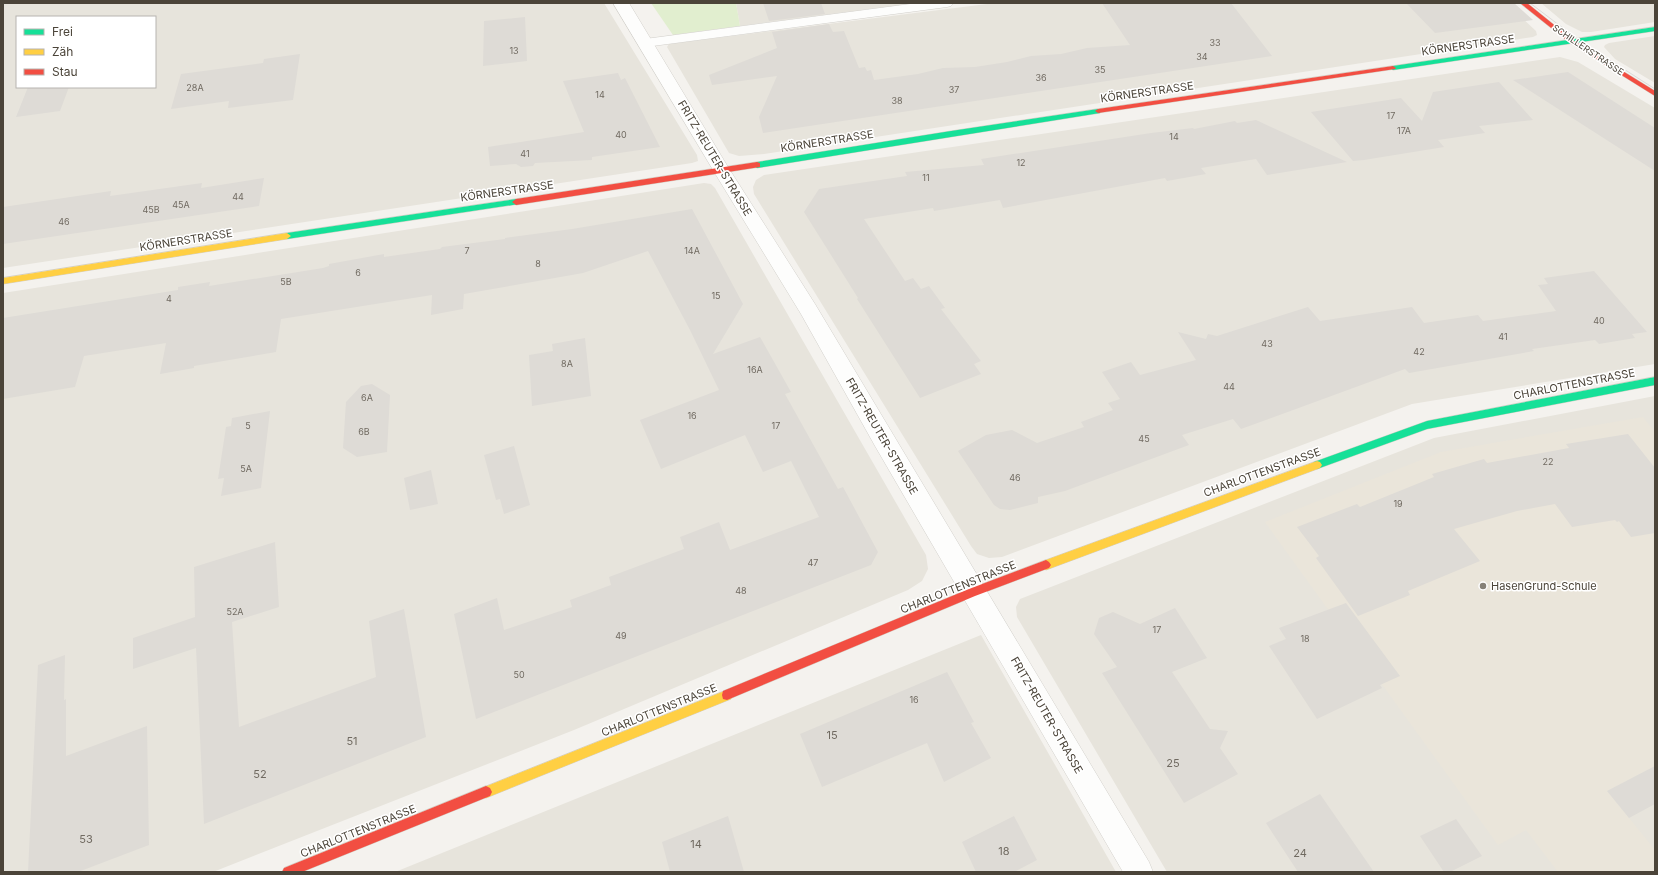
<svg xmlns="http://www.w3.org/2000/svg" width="1658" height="875" viewBox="0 0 1658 875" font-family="Inter,sans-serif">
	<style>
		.residential { fill: #e7e4dc; fill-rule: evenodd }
		.education { fill: #eae5da }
		.green { fill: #e1eecf }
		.building { fill: #dedbd6 }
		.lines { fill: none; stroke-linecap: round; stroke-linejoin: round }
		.lane-casing { stroke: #d2d0cb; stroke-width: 1 }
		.street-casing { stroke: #d2d0cb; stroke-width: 1 }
		.fast-casing { stroke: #d3cfc5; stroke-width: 1 }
		.slow-casing { stroke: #d3cfc5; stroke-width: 1 }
		.jam-casing { stroke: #d3cfc5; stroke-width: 1 }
		.lane { fill: #fdfdfc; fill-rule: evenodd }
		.street { fill: #fdfdfc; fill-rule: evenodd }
		.fast { fill: #16e098; fill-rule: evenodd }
		.slow { fill: #ffcf43; fill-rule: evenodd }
		.jam { fill: #f24e42; fill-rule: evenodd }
		.tram { stroke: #dbdbda; stroke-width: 1 }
		.poi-dot { fill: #868178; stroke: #fff; stroke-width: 1.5 }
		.labels { text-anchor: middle; stroke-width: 3; stroke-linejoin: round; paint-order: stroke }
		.number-label { font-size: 9px; fill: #706a61 }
		.far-street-label { font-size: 9px; fill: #4b4439; stroke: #fff }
		.street-label { font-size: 11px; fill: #4b4439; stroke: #fff }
		.poi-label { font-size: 11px; fill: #4b4439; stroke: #fff; text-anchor: start }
		.near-number-label { font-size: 11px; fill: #706a61 }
	</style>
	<rect width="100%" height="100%" fill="#f4f2ee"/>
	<path class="residential" d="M3 3H604L697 155 698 161 692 163 3 268ZM17 17H155V87H17Z
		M736 3H914L740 26Z
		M995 3H1506L1536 31 1537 35 1533 37 764 154 739 156 729 153 667 47 669 44Z
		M1541 3H1655V22L1591 32H1582L1566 24Z
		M1655 36V83L1615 59 1604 47 1605 45 1609 43Z
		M1560 57 1578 62 1655 108V364L1412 404 1002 557 989 558 977 554 971 546 754 194 753 187 756 180 764 175Z
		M704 183 711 184 715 188 926 555 928 569 922 581 908 590 574 730 213 872H3V293Z
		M1655 396V872H1167L1017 617 1016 607 1020 599 1434 438Z
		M981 635 1116 872H395Z"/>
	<path class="education" d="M1643 417 1655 432V766L1607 791 1655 850V872H1558L1526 830 1498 845 1265 522 1441 452Z"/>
	<path class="green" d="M651 3H736L740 26 673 35Z"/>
	<path class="building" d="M763 3H821L825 14 769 21Z
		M1102 3H1231L1272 56 763 133 759 117 777 76 712 85 709 75 777 48 772 32 829 24 833 32 844 31 859 68 865 67 867 71 871 70 874 80 918 74 943 68 975 67 1007 62 1031 56 1061 54 1087 48 1130 45Z
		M1406 3H1514L1533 20 1435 33Z
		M525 17 527 61 483 66 484 21Z
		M300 54 293 100 228 108 229 101 171 109 181 74 263 63 264 59Z
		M1568 72 1655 128V171L1513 80Z
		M618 73 621 80 625 78 660 147 592 157V160L535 163 533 166 521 167 516 164 490 166 488 147 584 132 563 81Z
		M1499 82 1533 120 1479 126 1485 133 1438 140 1444 147 1364 160 1353 161 1311 112 1401 98 1422 121 1433 92Z
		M28 87H69L60 111 16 117Z
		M1256 120 1347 162 1267 175 1256 159 1201 168 1206 174 1167 181 1165 178 1003 208 1000 200 934 211 933 208 864 219 905 281 913 278 921 289 929 286 945 308 941 309 981 361 974 364 981 374 920 398 857 299 858 298 804 212 819 189 907 176 905 172 984 165 981 159 1151 133 1193 128 1194 129 1235 121 1237 123Z
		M264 178 259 206 3 244V207L111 191 110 196 202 183 201 188Z
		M692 209 743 304 713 354 760 337 791 392 785 394 838 489 843 487 878 552 871 565 476 719 454 614 497 598 504 630 572 607 570 600 611 585 609 577 684 549 680 537 719 522 730 550 819 517 791 461 763 472 745 435 661 469 640 420 719 390 690 330 648 251 583 273 464 294 463 309 431 315 432 295 281 319 276 352 194 366V368L160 374 166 343 84 356 75 387 3 399V318L178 290V287L210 282 209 286 323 268 329 266V264L384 254V257L440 249 442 247 505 239V238L572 229Z
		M1594 271 1647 332 1632 334 1635 338 1599 344 1595 340 1532 349 1534 351 1409 373 1405 369 1241 429 1233 419 1182 435 1189 445 1065 491 1038 497V503L1010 510 1000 509 994 505 958 451 986 435 1012 430 1037 443 1084 427 1081 422 1113 410 1108 403 1120 399 1102 372 1131 362 1140 375 1196 360 1178 332 1206 339 1208 334 1217 336 1308 307 1320 321 1412 307 1424 323 1478 315 1483 321 1556 311 1538 285 1548 284 1544 278Z
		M585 338 591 396 532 406 529 355 553 351 552 344Z
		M372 384 390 395 387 452 357 457 343 448 346 402 361 386Z
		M270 411 261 488 221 496 224 478 218 479 226 427 231 426 232 418Z
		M1628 434 1655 468V533L1631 537 1619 521 1617 522 1615 520 1572 527 1555 504 1517 511 1454 529 1480 561 1408 591 1410 595 1358 616 1316 558 1319 556 1297 527 1357 504 1360 507 1434 477 1432 474 1484 459 1487 463 1569 448 1566 444Z
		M514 446 530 505 504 514 500 499 496 500 484 455Z
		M431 470 438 504 410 510 404 478Z
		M275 542 279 607 232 622 239 727 376 677 369 621 404 609 426 737 204 824 196 648 133 669V638L195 617 194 567Z
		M1346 603 1400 676 1380 685 1382 688 1317 719 1269 646 1286 639 1279 628Z
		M1175 608 1207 658 1172 672 1210 729 1228 731 1220 748 1238 774 1184 803 1102 673 1117 667 1094 634 1099 618 1113 612 1140 624Z
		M65 655 64 700 66 699V756L147 726 149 845 78 872H28L38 665Z
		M947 672 974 722 971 723 991 758 944 782 927 743 822 787 800 734Z
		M1655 766V804L1629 818 1607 791Z
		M1320 794 1374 872H1298L1266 823Z
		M728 816 744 872H670L662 842Z
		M1014 816 1037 860 1014 872H976L962 842Z
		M1456 819 1482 856 1450 872H1444L1420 836Z"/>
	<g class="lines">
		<g class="lane-casing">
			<path id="lane" d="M918 3H953L951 6 947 7 645 47 640 46 638 43 640 40 645 39Z"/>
		</g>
		<g class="street-casing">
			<path id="street" d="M613 3H629L728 167 815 304 1149 862 1153 872H1123L875 446 801 314 716 175Z"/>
		</g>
		<g class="fast-casing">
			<path id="fast" d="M1655 27V31L1393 70 1390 68 1393 66Z
				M1098 109 1101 111 1100 113 757 168 753 165 757 162 951 131Z
				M516 199 519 200V204L287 239 283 236 287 233Z
				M1655 377V385L1427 429 1317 469 1314 468 1312 465 1314 462 1427 421Z"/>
		</g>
		<g class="slow-casing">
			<path id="slow" d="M287 233 291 236 287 239 3 284V278Z
				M1317 461 1320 462 1322 465 1320 468 1046 570 1043 568 1041 565 1043 562 1046 560Z
				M727 690 731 691 732 695 731 699 486 798 482 796 480 792 482 788Z"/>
		</g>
		<g class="jam-casing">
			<path id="jam" d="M1520 3H1527L1574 41 1655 91V96L1570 43Z
				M1393 66 1396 68 1395 69 1098 113 1095 111 1098 109Z
				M757 162 760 163V167L516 205 512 202 516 199Z
				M1046 560 1049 562 1051 565 1049 568 975 596 727 700 723 699 722 695 723 691 969 589Z
				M486 786 490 788 492 792 490 796 302 872H282L284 868Z"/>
		</g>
		<use href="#lane" class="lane"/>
		<use href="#street" class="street"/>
		<use href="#fast" class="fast"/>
		<use href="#slow" class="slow"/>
		<use href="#jam" class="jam"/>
		<path class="tram" d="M1530 3 1580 41 1655 89"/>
	</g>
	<circle class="poi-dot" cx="1483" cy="586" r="4"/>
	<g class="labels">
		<g class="number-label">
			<text x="1215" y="46">33</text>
			<text x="514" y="54">13</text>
			<text x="1202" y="60">34</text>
			<text x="1100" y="73">35</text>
			<text x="1041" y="81">36</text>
			<text x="195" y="91">28A</text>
			<text x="954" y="93">37</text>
			<text x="600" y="98">14</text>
			<text x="897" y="104">38</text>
			<text x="1391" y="119">17</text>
			<text x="1404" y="134">17A</text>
			<text x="621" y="138">40</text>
			<text x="1174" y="140">14</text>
			<text x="525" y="157">41</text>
			<text x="1021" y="166">12</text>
			<text x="926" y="181">11</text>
			<text x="238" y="200">44</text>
			<text x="181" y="208">45A</text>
			<text x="151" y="213">45B</text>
			<text x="64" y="225">46</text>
			<text x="467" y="254">7</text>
			<text x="692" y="254">14A</text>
			<text x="538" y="267">8</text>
			<text x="358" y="276">6</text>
			<text x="286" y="285">5B</text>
			<text x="716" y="299">15</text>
			<text x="169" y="302">4</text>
			<text x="1599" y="324">40</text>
			<text x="1503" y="340">41</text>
			<text x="1267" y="347">43</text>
			<text x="1419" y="355">42</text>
			<text x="567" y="367">8A</text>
			<text x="755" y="373">16A</text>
			<text x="1229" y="390">44</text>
			<text x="367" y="401">6A</text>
			<text x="692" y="419">16</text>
			<text x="248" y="429">5</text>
			<text x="776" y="429">17</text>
			<text x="364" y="435">6B</text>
			<text x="1144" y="442">45</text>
			<text x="1548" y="465">22</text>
			<text x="246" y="472">5A</text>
			<text x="1015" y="481">46</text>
			<text x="1398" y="507">19</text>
			<text x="813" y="566">47</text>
			<text x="741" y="594">48</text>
			<text x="235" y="615">52A</text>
			<text x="1157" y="633">17</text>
			<text x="621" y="639">49</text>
			<text x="1305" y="642">18</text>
			<text x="519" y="678">50</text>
			<text x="914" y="703">16</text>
		</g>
		<g class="far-street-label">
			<text transform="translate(1588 50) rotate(34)" y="3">SCHILLERSTRASSE</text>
		</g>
		<g class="street-label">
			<text transform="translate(1468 45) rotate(-8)" y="4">KÖRNERSTRASSE</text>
			<text transform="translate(1147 92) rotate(-8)" y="4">KÖRNERSTRASSE</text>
			<text transform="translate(827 141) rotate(-9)" y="4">KÖRNERSTRASSE</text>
			<text transform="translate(715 158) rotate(59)" y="4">FRITZ-REUTER-STRASSE</text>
			<text transform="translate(507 191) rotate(-8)" y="4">KÖRNERSTRASSE</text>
			<text transform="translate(186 240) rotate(-9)" y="4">KÖRNERSTRASSE</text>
			<text transform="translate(1574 384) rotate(-11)" y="4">CHARLOTTENSTRASSE</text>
			<text transform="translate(882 436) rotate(60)" y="4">FRITZ-REUTER-STRASSE</text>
			<text transform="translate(1262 472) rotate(-20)" y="4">CHARLOTTENSTRASSE</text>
			<text transform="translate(958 587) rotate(-22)" y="4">CHARLOTTENSTRASSE</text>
			<text transform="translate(659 710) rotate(-22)" y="4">CHARLOTTENSTRASSE</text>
			<text transform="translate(1047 715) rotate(60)" y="4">FRITZ-REUTER-STRASSE</text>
			<text transform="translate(358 831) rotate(-22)" y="4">CHARLOTTENSTRASSE</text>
		</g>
		<g class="poi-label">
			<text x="1491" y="590">HasenGrund-Schule</text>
		</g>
		<g class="near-number-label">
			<text x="832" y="739">15</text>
			<text x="352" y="745">51</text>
			<text x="1173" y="767">25</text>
			<text x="260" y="778">52</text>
			<text x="86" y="843">53</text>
			<text x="696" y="848">14</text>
			<text x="1004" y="855">18</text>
			<text x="1300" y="857">24</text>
		</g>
	</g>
	<rect width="1658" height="875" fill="none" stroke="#4b4439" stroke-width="8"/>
	<rect x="16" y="16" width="140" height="72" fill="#ffffff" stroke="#b7b4b0"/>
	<rect x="24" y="29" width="20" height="6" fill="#16e098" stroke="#b7b4b0"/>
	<text x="52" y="36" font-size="12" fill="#4b4439">Frei</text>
	<rect x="24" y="49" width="20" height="6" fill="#ffcf43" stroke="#b7b4b0"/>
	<text x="52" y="56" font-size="12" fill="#4b4439">Zäh</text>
	<rect x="24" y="69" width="20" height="6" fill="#f24e42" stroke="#b7b4b0"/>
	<text x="52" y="76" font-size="12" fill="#4b4439">Stau</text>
</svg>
